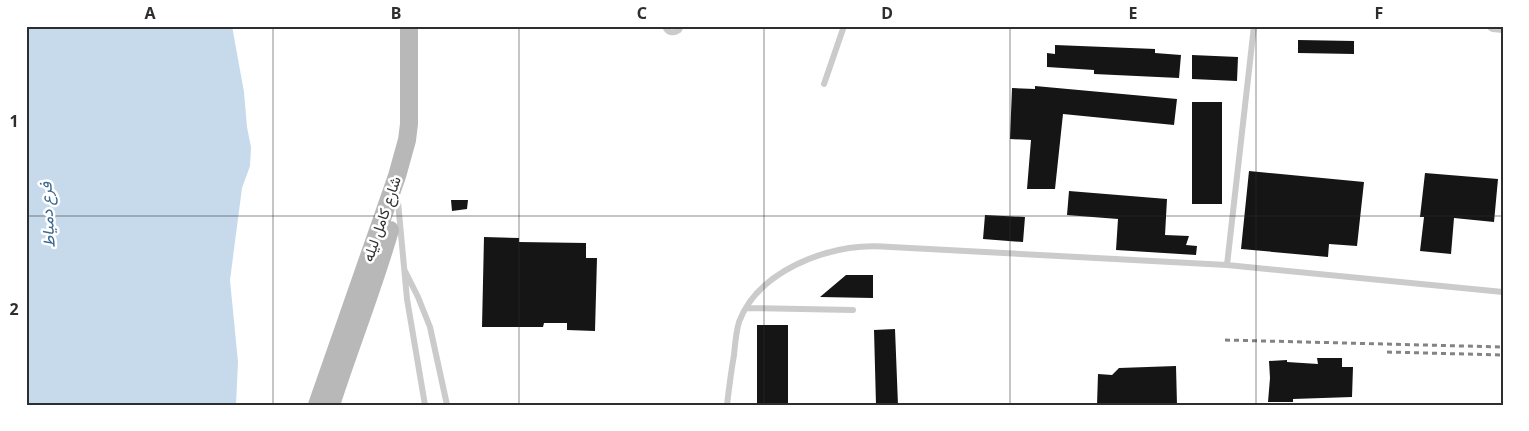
<svg xmlns="http://www.w3.org/2000/svg" width="1529" height="431" viewBox="0 0 1529 431" font-family="'Noto Sans',Vazirmatn,sans-serif">
	<style>
		.water { fill: #c7daec }
		.building { fill: #151515 }
		.lines { fill: none; stroke-linecap: round; stroke-linejoin: round }
		.lane { stroke: #cbcbcb; stroke-width: 6 }
		.street { stroke: #cbcbcb; stroke-width: 12 }
		.secondary { stroke: #b8b8b8; stroke-width: 18 }
		.rail { stroke: #838383; stroke-width: 3; stroke-dasharray: 5 4; stroke-linecap: butt }
		.grid { fill: none; stroke: #2e2e2e; stroke-width: 1; stroke-opacity: 0.55 }
		.labels { text-anchor: middle; stroke-width: 5; stroke-linejoin: round; paint-order: stroke }
		.street-label { font-size: 15px; fill: #2e2e2e; stroke: #fff }
		.water-label { font-size: 16px; font-style: italic; fill: #3b6890; stroke: #fff }
		.neatline { fill: none; stroke: #2e2e2e; stroke-width: 2 }
		.grid-label { font-size: 16px; text-anchor: middle; font-weight: bold; fill: #2e2e2e }
	</style>
	<rect width="100%" height="100%" fill="#fff"/>
	<path class="water" d="M26 26H232L244 92 247 127 251 147 250 166 242 188 230 280 238 362 236 405H26Z"/>
	<path class="building" d="M1298 40 1354 41V54L1298 53Z
		M1055 45 1155 49V53L1181 55 1179 78 1094 74V70L1047 67V53L1055 54Z
		M1192 55 1238 57 1237 81 1192 79Z
		M1035 86 1177 99 1174 125 1063 114 1055 189H1027L1031 140 1010 139 1012 88 1035 89Z
		M1192 102H1222V204H1192Z
		M1249 171 1364 182 1357 246 1329 244 1328 257 1241 249Z
		M1425 173 1498 179 1494 222 1454 218 1451 254 1420 251 1424 217H1420Z
		M1069 191 1167 199 1165 235 1189 236 1186 245 1197 246 1196 255 1116 250 1118 219 1067 215Z
		M451 200H468L467 209 452 211Z
		M985 215 1025 217 1023 242 983 239Z
		M484 237 519 238V242L586 243V258H597L595 331 567 330V323H544L543 327H482Z
		M846 275H873V298L820 297Z
		M757 325H788V405H757Z
		M895 329 898 405H876L874 330Z
		M1317 358H1342V367H1353L1352 397 1293 399V402H1268L1270 378 1269 361 1287 360V362L1318 364Z
		M1176 366 1177 405H1097L1098 374 1112 375 1119 368Z"/>
	<g class="lines">
		<path class="lane" d="M665 26C667 33 673 34 679 30L681 26
			M824 84 844 26
			M398 202 407 299 425 405
			M1227 265 1254 26
			M405 271 418 297 430 327 447 405
			M747 308 853 310
			M727 405C729 388 731 372 734 355 735 344 736 332 739 322 755 278 807 255 849 248 863 246 877 246 891 247L1227 265 1503 292"/>
		<path class="street" d="M1493 26 1503 27"/>
		<path class="secondary" d="M317 405 397 176 407 140 409 124V26
			M331 405C350 346 373 289 390 230"/>
		<path class="rail" d="M1225 340 1503 347
			M1387 352 1503 355"/>
	</g>
	<path class="grid" d="M273 26V405M519 26V405M764 26V405M1010 26V405M1256 26V405M26 216H1503"/>
	<g class="labels">
		<g class="street-label">
			<text transform="translate(382 219) rotate(-71)" y="5">شارع كامل ليله</text>
		</g>
		<g class="water-label">
			<text transform="translate(47 215) rotate(-93)" y="6">فرع دمياط</text>
		</g>
	</g>
	<rect width="1529" height="431" fill="none" stroke="#ffffff" stroke-width="55"/>
	<rect x="28" y="28" width="1474" height="376" class="neatline"/>
	<g class="grid-label">
		<text x="150" y="19">A</text>
		<text x="396" y="19">B</text>
		<text x="642" y="19">C</text>
		<text x="887" y="19">D</text>
		<text x="1133" y="19">E</text>
		<text x="1379" y="19">F</text>
		<text x="14" y="127">1</text>
		<text x="14" y="315">2</text>
	</g>
</svg>
